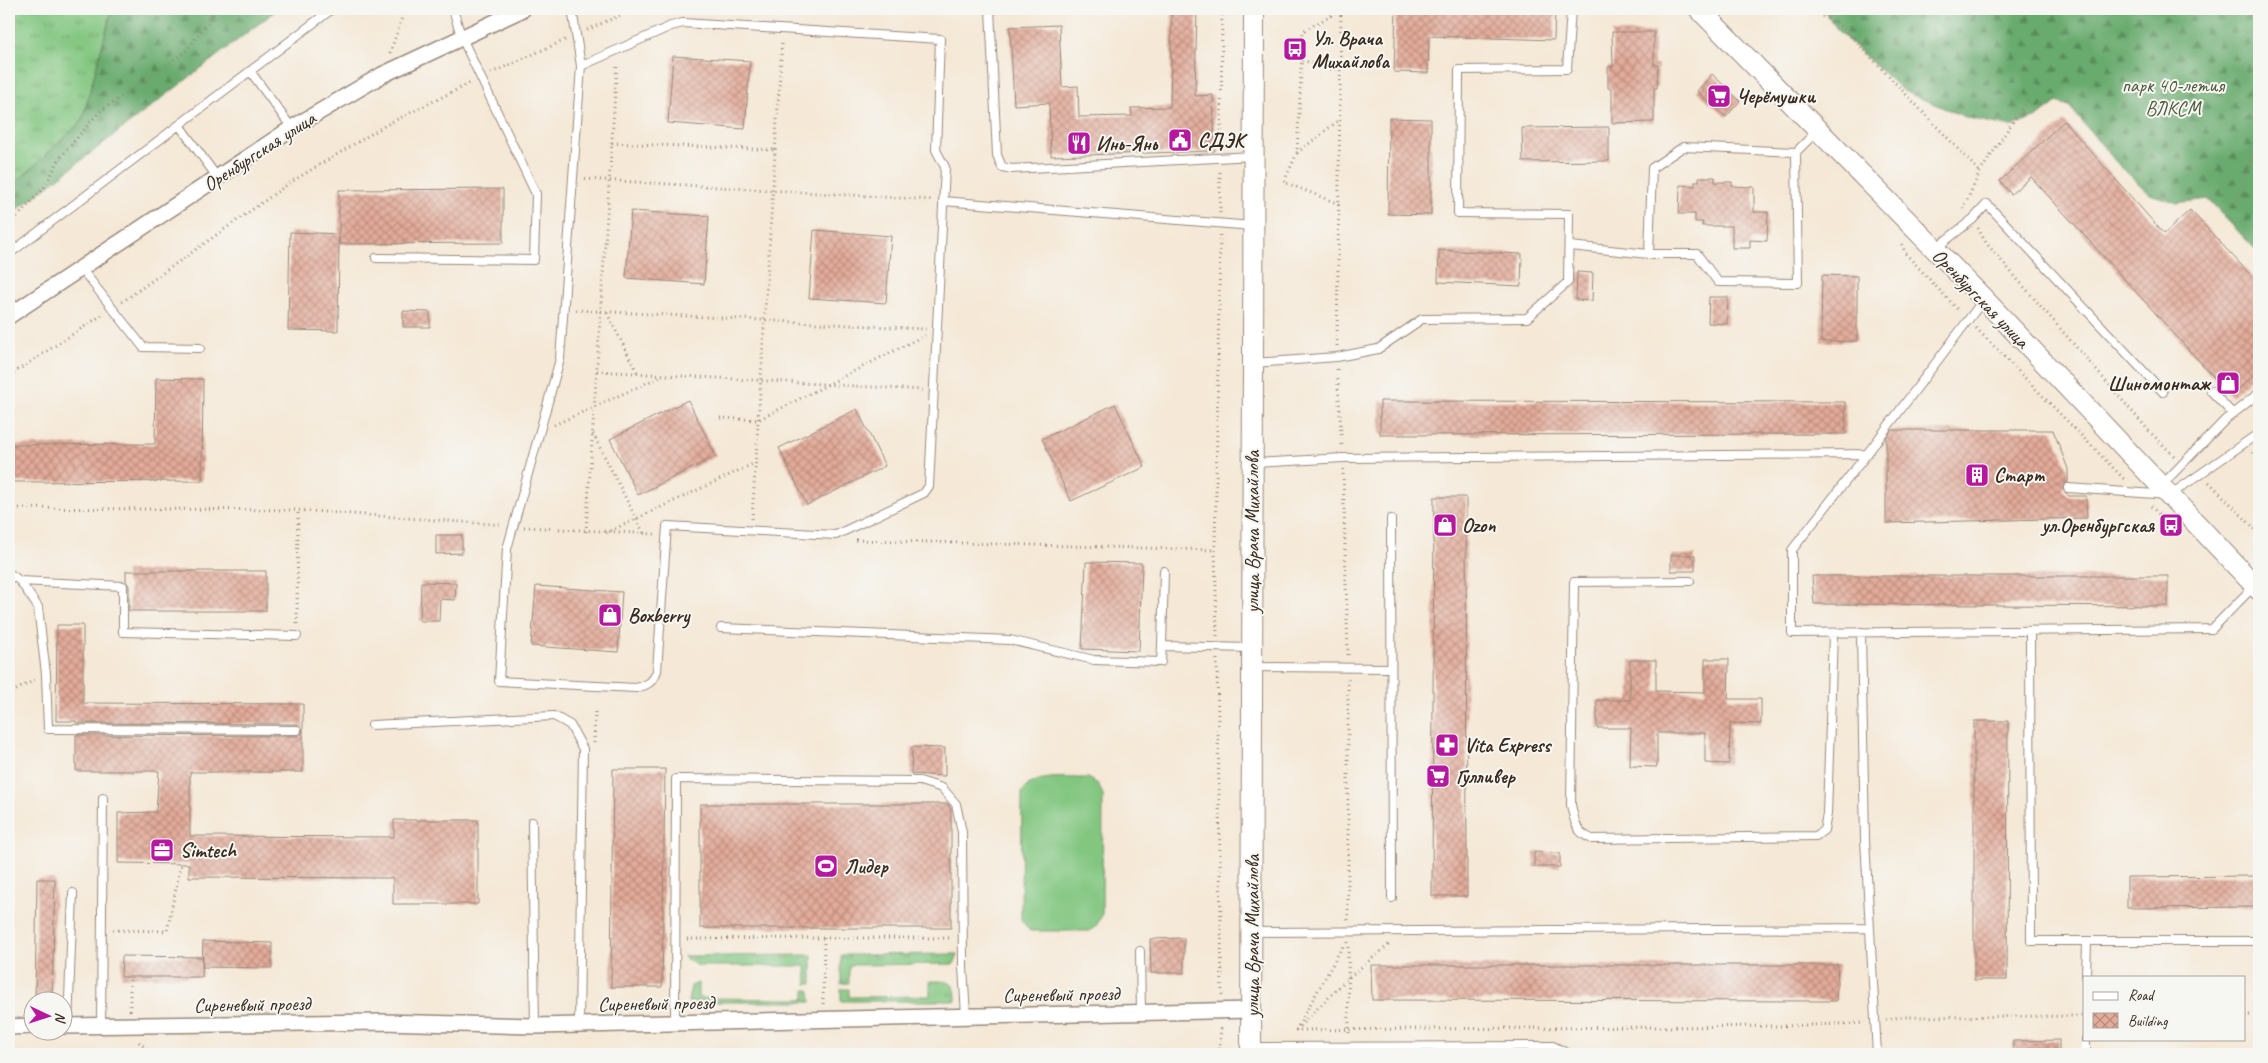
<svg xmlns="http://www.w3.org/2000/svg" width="2268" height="1063" viewBox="0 0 2268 1063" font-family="Caveat,sans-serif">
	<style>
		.grass { fill: url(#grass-tufts); stroke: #5e784f }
		.forest { fill: url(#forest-firs); stroke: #526a46 }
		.garden { fill: #82c680; stroke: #5e784f }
		.building { fill: url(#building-cross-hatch) }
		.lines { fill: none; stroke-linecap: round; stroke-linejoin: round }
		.lane-casing { stroke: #98897a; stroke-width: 10 }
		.street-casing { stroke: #98897a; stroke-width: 18 }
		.secondary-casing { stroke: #98897a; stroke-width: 22 }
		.path { stroke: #98897a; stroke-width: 3; stroke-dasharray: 1 4; stroke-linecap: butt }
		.lane { stroke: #fff; stroke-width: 8 }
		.street { stroke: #fff; stroke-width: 15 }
		.secondary { stroke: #fff; stroke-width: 20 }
		.labels { text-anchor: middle; stroke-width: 4; stroke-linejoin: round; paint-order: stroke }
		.poi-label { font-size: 20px; font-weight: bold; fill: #3b2a1e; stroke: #f6f6f2; text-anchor: start }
		.park-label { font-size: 20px; fill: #50593b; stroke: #f6f6f2 }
		.street-label { font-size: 20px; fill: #3b2a1e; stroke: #f6f6f2 }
	</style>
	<defs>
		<pattern id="grass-tufts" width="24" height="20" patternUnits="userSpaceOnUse" patternTransform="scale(1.25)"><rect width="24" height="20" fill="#82c680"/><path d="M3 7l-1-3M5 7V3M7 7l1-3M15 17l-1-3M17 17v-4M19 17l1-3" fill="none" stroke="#6ca168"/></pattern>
		<pattern id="forest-firs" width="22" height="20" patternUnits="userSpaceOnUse" patternTransform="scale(1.25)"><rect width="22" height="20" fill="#69ab6e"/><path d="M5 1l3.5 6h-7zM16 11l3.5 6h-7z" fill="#588b5a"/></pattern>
		<pattern id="building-cross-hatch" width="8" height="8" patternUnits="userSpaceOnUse" patternTransform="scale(1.25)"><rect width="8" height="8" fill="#e3ab9a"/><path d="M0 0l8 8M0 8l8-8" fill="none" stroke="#b98b7d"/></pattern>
	</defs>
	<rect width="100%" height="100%" fill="#f6f6f2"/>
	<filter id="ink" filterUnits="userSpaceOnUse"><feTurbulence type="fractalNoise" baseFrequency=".02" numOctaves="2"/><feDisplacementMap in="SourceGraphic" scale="10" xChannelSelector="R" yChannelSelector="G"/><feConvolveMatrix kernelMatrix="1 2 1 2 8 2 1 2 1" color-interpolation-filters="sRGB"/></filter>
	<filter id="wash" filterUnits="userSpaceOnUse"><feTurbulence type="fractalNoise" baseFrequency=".0096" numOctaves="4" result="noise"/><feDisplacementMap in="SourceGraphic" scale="20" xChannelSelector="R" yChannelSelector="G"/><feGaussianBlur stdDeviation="1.12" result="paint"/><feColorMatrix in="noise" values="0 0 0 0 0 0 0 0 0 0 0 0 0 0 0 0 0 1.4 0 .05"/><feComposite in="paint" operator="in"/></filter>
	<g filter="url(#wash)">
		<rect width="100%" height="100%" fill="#f5e8d6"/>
		<path class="grass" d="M9 9H112L82 121 9 189Z
			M958 954 954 964 849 965V983L841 984V955Z
			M812 955V984H807L806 966H699L687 960 684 956Z
			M930 981C947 981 957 980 956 1001H841V989H849V997L930 996Z
			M698 983V998L805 999V990H810L811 1002H688L691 986Z"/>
		<path class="forest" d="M112 9H278L9 216V189L82 121Z
			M1823 9H2259V253L2207 199 2177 203 2150 194 2117 163 2069 106 2057 102 2037 117 2011 127 1968 118 1903 91 1839 32Z"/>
		<path class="garden" d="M1088 778 1098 784 1103 795 1102 914C1099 922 1096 928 1088 931H1030L1021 920 1022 793C1032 772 1067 779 1088 778Z"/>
		<g id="blocks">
			<path class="building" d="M1172 9H1197L1195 96 1213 95 1215 151 1051 156 1049 103 1014 105 1010 27 1059 25 1062 87 1078 86 1079 117 1132 116 1131 108 1170 107Z
				M1396 9H1555L1554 40 1429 36 1428 73 1394 72Z
				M1612 32H1654V65H1658L1657 88H1654V122L1612 123V88H1608V67H1613Z
				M673 56 750 61 745 129 668 123Z
				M1712 74 1740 101 1726 117 1697 91Z
				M1389 118 1431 119V215L1388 214Z
				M2064 121 2164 234 2190 210 2259 284V370L2231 396 2031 177 2011 194 2000 181Z
				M1609 127V161L1523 162 1522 128Z
				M1699 177H1715V182H1732V186L1754 187V212H1768L1767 241 1750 240V248H1732V226H1702L1703 222H1695V214H1679L1680 185 1695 186V181H1699Z
				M503 189V243L339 244V236L338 331 288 330 290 232 339 234V190Z
				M631 211 709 216 704 284 626 278Z
				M814 230 891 236 886 303 809 298Z
				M1439 250 1522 254 1521 286 1438 282Z
				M1577 272 1593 273 1592 301 1576 300Z
				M1822 275 1857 276V341L1821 342Z
				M1709 297H1728L1727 324 1708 323Z
				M403 311 430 312V327H403Z
				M156 378 203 379 202 481 9 482V445L155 444Z
				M688 400 716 456 638 495 610 439Z
				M1380 401 1845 402 1846 434 1380 435Z
				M1115 404 1145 467 1071 501 1042 439Z
				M857 409 885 466 807 505 779 448Z
				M1892 430H2053L2068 469V482L2064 484 2063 490 2069 496H2086L2087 518 1886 523V438Z
				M1434 497H1466L1467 896H1432Z
				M436 535H462V553L436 554Z
				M1671 555H1695V571H1671Z
				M1086 562 1142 563 1139 651 1082 649Z
				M126 571H266V611H129V586L126 581Z
				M1812 576H2168V606L1814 604Z
				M421 582 456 583 455 600 440 599 439 621H420Z
				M536 586 622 592 618 652 531 646Z
				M57 625H83V703L303 704V772H190V836L394 837V820H478V904H393V878L189 877V864L118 863V813L156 812 159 771H76V735L297 736 302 733 303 730 297 724 76 723V721H56Z
				M1705 659H1729L1728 699H1761V724L1730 723 1729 764 1705 763V733H1657V767L1630 766 1631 728H1597V700H1630V660H1656V691L1705 692Z
				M1974 721H2008L2007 980H1974Z
				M912 747 945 748V776L911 774Z
				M613 769H665L662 987H611Z
				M700 804H948L951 809V928H700Z
				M1534 852 1560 853V867H1534Z
				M2259 876V907L2127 908V877Z
				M37 879H55L52 1000H35Z
				M1184 938V973H1151L1150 939Z
				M203 941 272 943V968L202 967Z
				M122 956 203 957 202 977H121Z
				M1371 965H1838L1836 1001 1372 1000Z
				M2059 1040V1054H2013V1041Z"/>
		</g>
	</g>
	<g filter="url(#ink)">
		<use href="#blocks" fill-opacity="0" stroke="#98897a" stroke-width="1"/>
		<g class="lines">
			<g class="lane-casing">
				<path id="lane" d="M572 9 581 66 560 359 507 549 499 681 636 688C648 685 653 682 657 671L667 526 836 535 924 493 929 486 945 167 936 150 940 39 683 23 671 26 581 66
					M990 9 997 155 1002 167 1012 169 1253 156
					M250 71 292 128
					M179 125 217 177
					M943 201 1253 226
					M1570 246 1649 254H1697L1718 282 1798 283 1796 152
					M1936 248 1973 219 1987 204 2163 392
					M9 254 332 9
					M1649 254 1652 168 1683 147 1796 152 1817 131
					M376 258 534 260 536 194 461 36 453 9
					M80 267 143 347 200 348
					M1984 299 1867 454 1792 550V633L2212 629 2253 587
					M1253 363 1337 357 1378 349 1422 319 1527 318 1568 282 1569 214 1458 213 1459 70 1567 69 1571 9
					M2211 391 2233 414
					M1254 463 1343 458 1867 454
					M2161 486 2225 420 2259 393
					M2068 488 2170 495 2259 433
					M1391 519 1392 898
					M9 573 20 581 123 586V632L297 636
					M20 581 38 607 46 674 48 729 297 730
					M1690 581 1574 582 1571 805C1575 822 1575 832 1592 839L1816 836 1824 830 1827 814 1833 633
					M721 628 1010 640 1094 660 1161 662 1162 646 1252 648
					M2030 631 2031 941H2259
					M1861 632 1865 840 1877 1054
					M1162 646 1164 571
					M1252 667 1391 668
					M372 725 554 716 570 725 583 749 579 1025
					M532 822 535 1026
					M1251 932 1870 928
					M1140 951 1141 1012
					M2086 977 2087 941
					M675 1023 676 779 920 781 942 788 956 804 962 832 963 967 966 1016
					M68 1026 73 893
					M101 1026 103 798
					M1251 1047 1553 1046 1569 1054
					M2086 1054V1039"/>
			</g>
			<g class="street-casing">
				<path id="street" d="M9 316 292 128 382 75 523 9
					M62 1026 382 1022 535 1026 1251 1010
					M9 1027 32 1026"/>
			</g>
			<g class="secondary-casing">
				<path id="secondary" d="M1699 9 1984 299 2259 590
					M1251 1054 1254 9"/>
			</g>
			<path class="path" d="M1809 9 1842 27 1980 172
				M587 30 634 9
				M390 53 405 9
				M1302 60 1340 72
				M491 73 565 40
				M612 143 775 150
				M1221 146 1222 9
				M1297 153 1339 120
				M585 179 933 200
				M1339 204 1284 182 1297 153 1303 31 1341 10
				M2236 204 2259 132
				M1963 209 1980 172 2029 97
				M1220 213V169
				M9 223 20 214 44 188 60 158 99 112 185 52 209 21 216 9
				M1978 228 1986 243 2149 431 2174 456
				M1902 244 1905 253 1959 311
				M122 302 291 182 386 125 470 83
				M576 310 926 329
				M607 313 638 374
				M1976 328 2124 479
				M1337 346 1341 9
				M1337 369 1342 448
				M597 371 923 390
				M9 376 102 315
				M720 418 758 420 925 335
				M554 425 662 376
				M593 434 644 534
				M2253 452 2259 459
				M1343 469 1348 655
				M2209 482 2259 533
				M2151 506 2174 531
				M9 508 298 510 503 525
				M752 519 782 41
				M524 527 655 534
				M586 532 617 63
				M606 533 755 463
				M856 540 1215 550
				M297 624 298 510
				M1217 636 1215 550 1220 234
				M1217 659 1222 996
				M1348 679V920
				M9 697 14 691 35 680
				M594 743 595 711
				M113 930 167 931 181 864
				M687 939 824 938
				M1348 942 1349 1035
				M823 1004 824 938H952
				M130 1011V977
				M2244 1015H2259
				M1886 1020 1899 1017 2084 1016
				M1298 1026 1344 944
				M1295 1030 1781 1026 1865 1023
				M1296 1030 1348 978 1391 943
				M139 1042 152 1054
				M1219 1054 1221 1027"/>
			<use href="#lane" class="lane"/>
			<use href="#street" class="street"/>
			<use href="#secondary" class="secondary"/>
		</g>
	</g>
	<defs>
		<g id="bus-square" transform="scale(1.25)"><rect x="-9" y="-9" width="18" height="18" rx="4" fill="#b5179e" stroke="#f6f6f2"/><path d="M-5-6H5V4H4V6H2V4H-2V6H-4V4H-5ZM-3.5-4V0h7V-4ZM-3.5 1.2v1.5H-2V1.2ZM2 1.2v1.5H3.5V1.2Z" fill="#fff"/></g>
		<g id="supermarket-square" transform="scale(1.25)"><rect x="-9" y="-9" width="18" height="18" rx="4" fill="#b5179e" stroke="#f6f6f2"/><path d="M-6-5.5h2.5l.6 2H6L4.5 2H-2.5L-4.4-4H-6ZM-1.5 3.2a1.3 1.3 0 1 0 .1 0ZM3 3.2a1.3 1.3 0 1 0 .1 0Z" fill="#fff"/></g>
		<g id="civic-square" transform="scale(1.25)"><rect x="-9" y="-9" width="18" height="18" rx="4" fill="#b5179e" stroke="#f6f6f2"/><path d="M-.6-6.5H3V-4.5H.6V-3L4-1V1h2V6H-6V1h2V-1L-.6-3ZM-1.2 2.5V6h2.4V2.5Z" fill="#fff"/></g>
		<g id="restaurant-square" transform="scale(1.25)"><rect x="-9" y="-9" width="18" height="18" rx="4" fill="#b5179e" stroke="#f6f6f2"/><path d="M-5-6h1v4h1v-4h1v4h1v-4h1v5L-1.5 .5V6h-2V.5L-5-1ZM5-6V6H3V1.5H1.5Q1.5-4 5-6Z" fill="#fff"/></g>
		<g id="shop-square" transform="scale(1.25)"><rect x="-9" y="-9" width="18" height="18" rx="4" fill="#b5179e" stroke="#f6f6f2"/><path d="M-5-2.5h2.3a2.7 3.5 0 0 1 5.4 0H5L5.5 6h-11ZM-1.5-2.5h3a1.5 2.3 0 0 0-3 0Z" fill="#fff"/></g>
		<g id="building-square" transform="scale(1.25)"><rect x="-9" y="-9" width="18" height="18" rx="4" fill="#b5179e" stroke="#f6f6f2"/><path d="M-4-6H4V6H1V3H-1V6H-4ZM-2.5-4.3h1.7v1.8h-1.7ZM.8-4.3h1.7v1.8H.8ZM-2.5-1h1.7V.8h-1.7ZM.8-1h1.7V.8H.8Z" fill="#fff"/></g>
		<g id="pharmacy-square" transform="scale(1.25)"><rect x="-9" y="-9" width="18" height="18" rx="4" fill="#b5179e" stroke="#f6f6f2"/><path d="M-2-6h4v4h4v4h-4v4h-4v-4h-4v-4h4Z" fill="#fff"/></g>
		<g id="office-square" transform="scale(1.25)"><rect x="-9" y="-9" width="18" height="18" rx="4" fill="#b5179e" stroke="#f6f6f2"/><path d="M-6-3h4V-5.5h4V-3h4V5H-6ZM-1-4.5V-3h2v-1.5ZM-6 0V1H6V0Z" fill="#fff"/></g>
		<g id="stadium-square" transform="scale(1.25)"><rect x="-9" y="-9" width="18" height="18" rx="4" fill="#b5179e" stroke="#f6f6f2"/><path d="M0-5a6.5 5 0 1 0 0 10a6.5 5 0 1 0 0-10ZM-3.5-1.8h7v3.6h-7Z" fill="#fff"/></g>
	</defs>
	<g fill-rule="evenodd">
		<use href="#bus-square" x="1295" y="49"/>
		<use href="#supermarket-square" x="1719" y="96"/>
		<use href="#civic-square" x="1180" y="140"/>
		<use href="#restaurant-square" x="1079" y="143"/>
		<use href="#shop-square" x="2228" y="383"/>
		<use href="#building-square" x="1977" y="475"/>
		<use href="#shop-square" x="1445" y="525"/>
		<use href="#bus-square" x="2171" y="525"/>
		<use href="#shop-square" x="610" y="615"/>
		<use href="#pharmacy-square" x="1447" y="745"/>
		<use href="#supermarket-square" x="1438" y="776"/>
		<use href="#office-square" x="162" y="850"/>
		<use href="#stadium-square" x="826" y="866"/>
	</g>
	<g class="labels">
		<g class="poi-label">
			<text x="1312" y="45">Ул. Врача<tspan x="1312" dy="23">Михайлова</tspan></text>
			<text x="1736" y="103">Черёмушки</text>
			<text x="1198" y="147">СДЭК</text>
			<text x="1096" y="150">Инь-Янь</text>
			<text x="2210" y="390" text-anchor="end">Шиномонтаж</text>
			<text x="1994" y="482">Старт</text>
			<text x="1462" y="532">Ozon</text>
			<text x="2154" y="532" text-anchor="end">ул.Оренбургская</text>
			<text x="628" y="622">Boxberry</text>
			<text x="1464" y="752">Vita Express</text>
			<text x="1456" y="783">Гулливер</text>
			<text x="180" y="857">Simtech</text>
			<text x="844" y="873">Лидер</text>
		</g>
		<g class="park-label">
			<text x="2173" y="92">парк 40-летия<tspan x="2173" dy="23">ВЛКСМ</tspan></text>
		</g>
		<g class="street-label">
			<text transform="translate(259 151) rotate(-33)" y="7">Оренбургская улица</text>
			<text transform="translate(1981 298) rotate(46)" y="7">Оренбургская улица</text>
			<text transform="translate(1252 532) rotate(-90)" y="7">улица Врача Михайлова</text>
			<text transform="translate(1252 936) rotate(-90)" y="7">улица Врача Михайлова</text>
			<text transform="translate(1061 994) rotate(-1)" y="7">Сиреневый проезд</text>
			<text transform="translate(656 1003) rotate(-1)" y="7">Сиреневый проезд</text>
			<text transform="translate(252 1004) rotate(-1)" y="7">Сиреневый проезд</text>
		</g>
	</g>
	<rect width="2268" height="1063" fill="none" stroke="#f6f6f2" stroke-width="30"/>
	<rect x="2083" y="976" width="162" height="65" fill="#f6f6f2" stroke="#aba49d"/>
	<rect x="2093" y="992" width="25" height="8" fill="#ffffff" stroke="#aba49d"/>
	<text x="2128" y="1000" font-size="15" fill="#3b2a1e">Road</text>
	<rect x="2093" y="1013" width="25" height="15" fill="url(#building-cross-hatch)" stroke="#aba49d"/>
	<text x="2128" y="1026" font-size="15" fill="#3b2a1e">Building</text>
	<g transform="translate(48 1016) rotate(94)"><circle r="24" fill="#f6f6f2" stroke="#aba49d"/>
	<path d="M0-4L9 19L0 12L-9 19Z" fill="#b5179e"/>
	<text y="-8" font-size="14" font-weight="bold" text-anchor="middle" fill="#3b2a1e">N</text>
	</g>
</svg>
